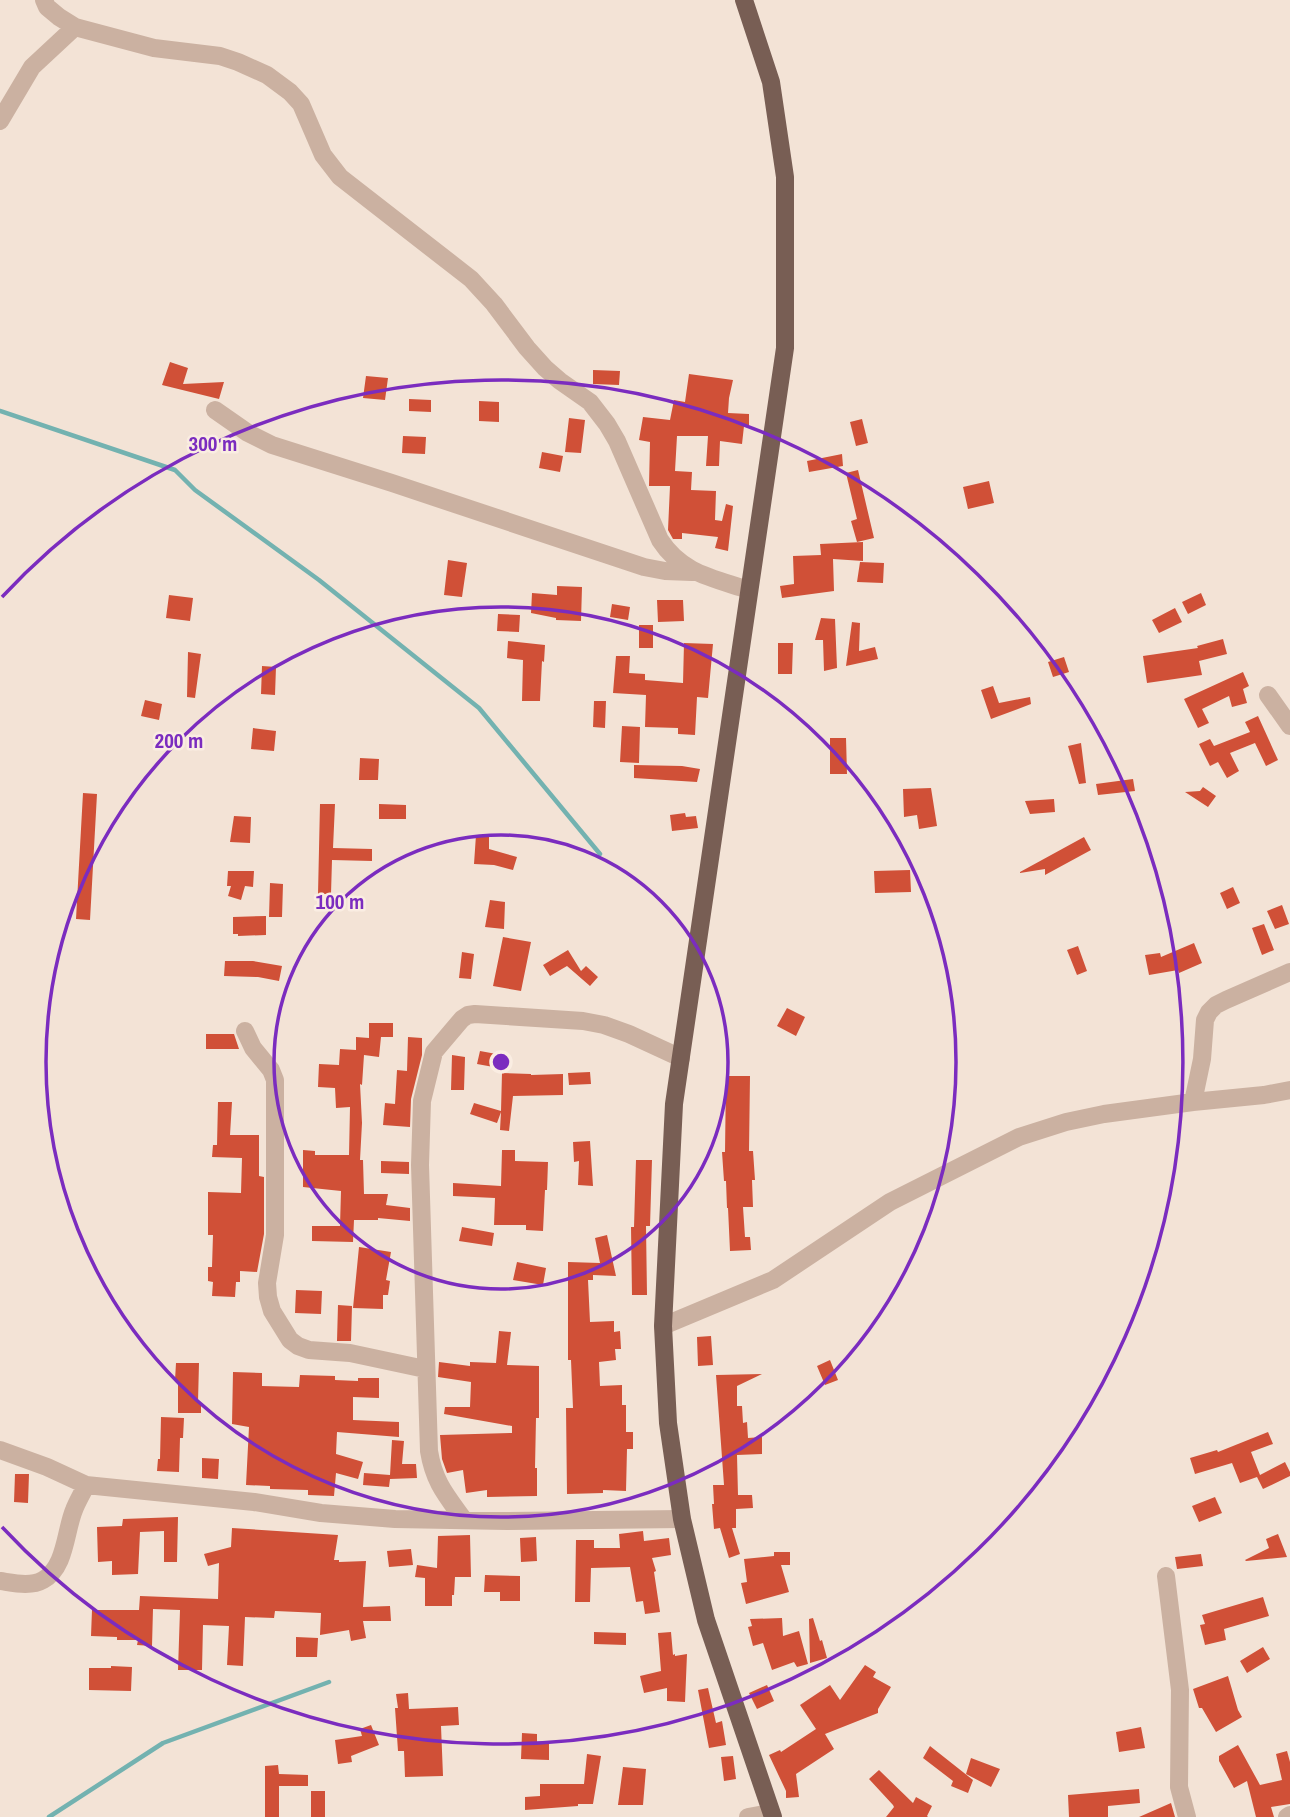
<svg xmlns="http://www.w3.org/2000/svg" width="1290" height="1817" viewBox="0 0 1290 1817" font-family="'Archivo Narrow',sans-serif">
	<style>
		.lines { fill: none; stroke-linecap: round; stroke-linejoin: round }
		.stream { stroke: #73b2b0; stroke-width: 4.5 }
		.building { fill: #d05037 }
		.street { stroke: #cbb1a1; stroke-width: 18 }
		.primary { stroke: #785e54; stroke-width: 18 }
		.ring { fill: none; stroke: #7b2cbf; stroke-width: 3.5 }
		.centre { fill: #7b2cbf; stroke: #faede2; stroke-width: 3.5 }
		.ring-label { font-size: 21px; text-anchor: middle; font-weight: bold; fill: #7b2cbf; stroke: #faede2; stroke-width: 5; stroke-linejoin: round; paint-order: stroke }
	</style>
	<rect width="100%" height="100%" fill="#f3e3d6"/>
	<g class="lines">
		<path class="stream" d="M0 411 175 470 195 490 319 580 479 708 600 854
			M49 1817 163 1743 329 1682"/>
	</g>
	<path class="building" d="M170 362 188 368 183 384 224 382 219 399 162 385Z
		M593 370 620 371 619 385 593 384Z
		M689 374 733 380 729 398 728 413 749 414V426H744L742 444 720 441 719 466H706L708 436H677L675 471 692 472 691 490 716 491 715 520 722 521 726 504 733 506 728 551 715 548 718 537 682 533V539H673L668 530 670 486H649L650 442 639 440 643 417 670 420 674 400 685 402Z
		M366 376 388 378 385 400 363 398Z
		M409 399 431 400V412L409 411Z
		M479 401 499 402V422L479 421Z
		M569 418 585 420 581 453 565 452Z
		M862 419 868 443 856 446 850 422Z
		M403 436 426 437 425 454 402 453Z
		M542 452 563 456 560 472 539 468Z
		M842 454 843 466 809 472 807 461Z
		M858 470 874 538 857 542 851 521 857 519 846 473Z
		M989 481 994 503 968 509 963 487Z
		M863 542V561L833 559 834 591 782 598 780 586 794 584 793 556 821 555 820 544Z
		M448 560 467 563 462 597 444 595Z
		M860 562 884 563 883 583 857 582Z
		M557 586 582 587 581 621 556 620V618L531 613 532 593 557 595Z
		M1201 593 1206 605 1188 614 1182 602Z
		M169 595 193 598 190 621 166 618Z
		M657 600H683L684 621 658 622Z
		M612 604 630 607 628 620 610 617Z
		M1175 608 1182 622 1159 633 1152 620Z
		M498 614 520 615 519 632 497 631Z
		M821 618 835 619 837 668 824 671 823 640H815Z
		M852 622 860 623 859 651 875 647 878 659 846 666Z
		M639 625H653V648H639Z
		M1223 639 1227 654 1199 661 1202 675 1147 683 1143 656 1198 648 1197 646Z
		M508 641 545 645 544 662 542 661 540 701H522L523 660 507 658Z
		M684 643 713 644 708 698 697 697 695 735 678 734V728L645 727 646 695 613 693 616 656H630L629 673 645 674V680L683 683Z
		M778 643H793L792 674H778Z
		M188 652 201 654 195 698 187 697Z
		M1064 657 1069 672 1053 677 1048 662Z
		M262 666 276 667 275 695 261 694Z
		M1243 672 1249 686 1243 689 1247 703 1232 707 1229 696 1202 709 1209 723 1198 728 1184 699Z
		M993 686 999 703 1030 697 1031 704 991 719 981 690Z
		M145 700 162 704 159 720 141 716Z
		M594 701H606L605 728 593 727Z
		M1258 716 1278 760 1266 766 1255 743 1230 753 1239 771 1227 778 1218 762 1210 766 1199 744 1210 739 1214 746 1250 732 1245 722Z
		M622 726 640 727 639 763 620 762Z
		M253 728 276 731 274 751 251 749Z
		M830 738H846L847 774H830Z
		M1081 743 1086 783 1079 784 1068 746Z
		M360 758 379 759 378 780H359Z
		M634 765 682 766 700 769 697 782 634 778Z
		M1133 779 1135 791 1098 795 1096 784Z
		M1203 787 1216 796 1208 807 1185 792 1200 791Z
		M931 788 937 826 919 829 917 815 904 817 903 789Z
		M83 793 97 794 90 920 76 919Z
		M1054 799 1055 812 1030 814 1025 801Z
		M320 804H335L333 848 372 849V861L332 860 331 894H318Z
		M379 804 406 805V819H379Z
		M685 813 686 817 696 816 698 828 672 831 670 815Z
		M234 816 251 817 250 843 230 842Z
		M476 835 489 836V849L517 857 513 870 494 865 474 864Z
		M1084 837 1091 850 1045 875V869L1020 873V872Z
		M910 870 911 892 875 893 874 871Z
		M228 871H254L253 887 245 886 241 900 228 896 231 886H227Z
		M270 883 283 884 282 917H269Z
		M1233 887 1240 903 1227 909 1220 893Z
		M490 900 505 902 504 929 485 927Z
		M1282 905 1289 924 1275 929 1267 911Z
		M266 916V935L238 936V934H233V917Z
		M1264 924 1274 950 1262 955 1252 928Z
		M503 937 531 942 521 991 493 986Z
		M1194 943 1202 963 1179 973 1178 970 1149 975 1145 955 1160 953 1161 957Z
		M1078 946 1087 971 1077 975 1067 950Z
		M568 950 581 971 586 966 598 977 590 986 567 966 550 976 543 965Z
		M462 952 474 954 471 979 459 978Z
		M225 961H253L282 966 279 981 258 977 224 976Z
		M787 1008 805 1017 796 1036 777 1026Z
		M369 1023H393V1037H381L379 1057 364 1055 362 1085 360 1084 362 1123 360 1160H363L364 1194H388L386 1205 410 1208V1221L378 1218V1220H354L353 1242 312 1241V1226H340L341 1191 303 1187V1150L315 1151V1155H349L350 1107 336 1108 335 1088 318 1087 319 1064 339 1065 340 1049 356 1050V1037L369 1038Z
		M206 1034H234L239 1049H206Z
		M408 1037 422 1038V1055L411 1099 410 1127 383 1125 385 1103 395 1104 397 1070 407 1071Z
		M480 1051 502 1055 499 1068 477 1064Z
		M452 1055 465 1057 464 1090H451Z
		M590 1072 591 1084 569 1085 568 1073Z
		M502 1073 531 1074V1075L563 1074V1095L513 1096 509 1131 500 1130 501 1112 497 1123 470 1114 474 1103 501 1111Z
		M726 1076H750L749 1151H753L755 1180H752L753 1207H743L745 1237H750L751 1250 730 1251 728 1208H727L726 1181H724L722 1152H725Z
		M218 1102H232L230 1135H259V1176L264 1177V1234L257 1272 240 1271V1282H236L235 1297 212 1296 213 1282 208 1281V1267H212L213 1235H208V1192L241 1193 242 1158 212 1157 213 1145H217Z
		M590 1141 593 1186 578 1185 579 1161 574 1162 573 1142Z
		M502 1150H515V1161L548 1162 547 1190H545L543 1231 526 1230V1225H494L495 1198 453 1196V1183L501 1186Z
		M636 1160H652L650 1226H646L647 1295H632L631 1227H634Z
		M381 1161 409 1162V1174L381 1173Z
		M462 1227 494 1233 492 1246 459 1241Z
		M607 1235 616 1276 593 1275V1280H588L590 1322 614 1321V1332L620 1331 621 1349H615L616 1360 599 1362 600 1386 622 1385V1405H626V1432H633V1449H627L626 1491 603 1490V1493L567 1494 566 1408H573L571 1360H568V1262L600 1263 595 1238Z
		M359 1247 391 1252 386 1280 390 1281 388 1295H383V1309L353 1308Z
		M517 1262 546 1268 543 1285 513 1280Z
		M296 1290 322 1291 321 1314 295 1313Z
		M338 1305 352 1306 351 1341H337Z
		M499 1331 511 1332 507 1365 539 1366V1418H536L535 1468H537V1496L487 1497V1490L466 1493 463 1470 447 1473 442 1459 440 1435 512 1433V1426L444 1414 445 1407H470L471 1382 438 1377 439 1362 470 1366V1362L496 1363Z
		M711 1336 713 1365 698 1366 697 1337Z
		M830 1360 838 1380 825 1385 817 1366Z
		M176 1363H199L198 1402H201V1413H178V1381L175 1380Z
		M233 1372 262 1373V1386L299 1387 300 1375 335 1376V1380L358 1381V1378H379V1398L353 1397V1420L399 1422V1437L337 1432 336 1454 363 1462 358 1479 336 1473 334 1496 308 1495V1490L270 1489V1486L246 1485 249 1427 232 1424Z
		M762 1374 737 1386V1406H742L743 1423 747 1422 748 1438 762 1437V1454L737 1455 738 1495H752L753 1508 736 1509V1528H732L740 1554 729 1558 720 1528 714 1529 712 1504H714L713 1485H724L716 1375Z
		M161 1417 184 1418 183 1438H180L179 1472 157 1471 158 1459H160Z
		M1268 1432 1273 1444 1251 1452 1260 1475 1285 1462 1290 1472V1476L1263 1489 1257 1477 1240 1483 1232 1463 1195 1474 1190 1458 1217 1450 1218 1452Z
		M392 1440 404 1441 402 1464H416L417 1478 390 1479 389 1487 363 1485 364 1473 390 1475Z
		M202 1458 219 1459 218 1479 202 1478Z
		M15 1474H29L28 1503 14 1502Z
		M1215 1497 1222 1513 1199 1522 1192 1506Z
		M178 1517 177 1562H164V1531L140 1532 138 1574 112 1575V1561L98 1562 97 1527 122 1526 123 1519Z
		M232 1528 338 1535 334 1560H339V1562L366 1561 363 1607 390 1606 391 1621H363L366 1638 351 1641 349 1630 320 1635 321 1613 275 1611 274 1618 245 1617 243 1666 227 1665 229 1626 203 1625 202 1670H178L180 1610 153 1609 152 1646 137 1645 138 1640H117V1637L91 1636 92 1610H139L140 1596 218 1599 219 1563 208 1566 204 1554 231 1547Z
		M643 1531 644 1541 669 1538 671 1555 652 1558 656 1571 654 1572 660 1612 645 1614 643 1601 636 1602 630 1567 591 1568 590 1602H575L576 1540H594V1548H620L619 1534Z
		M1278 1534 1287 1557 1246 1561 1245 1560 1269 1548 1266 1539Z
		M470 1535 471 1577H455L454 1595H452V1606H425V1578L415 1577 417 1565 437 1568 438 1536Z
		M536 1537 537 1561 521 1562 520 1538Z
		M411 1549 413 1565 389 1567 387 1551Z
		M774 1552H790V1565H781L789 1592 746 1604 741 1583 747 1582 744 1559 774 1556Z
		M1201 1554 1203 1566 1177 1569 1175 1557Z
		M485 1575 520 1576V1601H500V1592H484Z
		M1263 1597 1269 1616 1224 1629 1226 1640 1205 1645 1200 1625 1205 1624 1202 1615Z
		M782 1618 783 1636 799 1631 808 1664 797 1667 794 1662 772 1670 763 1643 753 1646 748 1627 752 1626 750 1619Z
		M813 1618 820 1641 822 1640 827 1658 810 1663 809 1619Z
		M594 1632 626 1633V1645L594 1644Z
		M671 1632 673 1655 675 1654V1656L687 1654 685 1702 667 1701V1688L644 1693 640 1676 661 1671 658 1633Z
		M296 1637 318 1638 317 1657H296Z
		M1263 1647 1270 1659 1247 1673 1240 1661Z
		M865 1665 876 1672 873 1677 891 1687 878 1709V1713L825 1734 834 1749 796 1774 799 1797 786 1798V1791L769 1755 780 1750 781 1752 816 1729 800 1705 830 1685 840 1700Z
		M111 1666 132 1667 131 1691 89 1690V1668H111Z
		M1228 1676 1238 1710 1242 1717 1216 1732 1202 1708H1199L1193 1689Z
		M767 1685 774 1701 757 1709 749 1693Z
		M708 1688 716 1723 722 1721 726 1745 709 1748 698 1690Z
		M408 1693 409 1709 458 1707 459 1725 441 1726 443 1776 405 1777 404 1751H398L395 1708H398L396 1694Z
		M371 1725 379 1745 351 1756 352 1762 338 1764 335 1740 362 1736 360 1729Z
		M1141 1727 1145 1748 1119 1752 1116 1732Z
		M522 1733 537 1734V1742H549V1760L521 1759Z
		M1238 1745 1260 1785 1282 1780 1276 1754 1287 1751 1290 1762V1804L1271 1807 1274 1817H1256L1247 1781 1234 1788 1219 1761V1756Z
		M930 1746 973 1780 968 1793 951 1786 953 1781 923 1758Z
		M587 1754 601 1756 593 1804H578V1806L525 1810V1797L540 1796V1784H584Z
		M733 1756 736 1779 724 1781 721 1757Z
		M971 1758 1000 1769 991 1787 966 1774Z
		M278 1765 279 1774 308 1775V1786H279V1817H265V1766Z
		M623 1767 646 1769 643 1805H618Z
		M879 1770 913 1803 916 1797 932 1806 927 1816 928 1817H886L894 1807 893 1805 869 1779Z
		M1139 1789 1140 1803 1108 1806V1817H1069L1068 1795Z
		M311 1791H325V1817H311Z
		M1171 1803 1175 1817H1139Z"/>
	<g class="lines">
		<path class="street" d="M44 0 47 7 59 17 75 27 154 48 220 56 238 62 267 75 290 92 301 104 323 155 340 177 471 279 494 304 527 348 545 368 560 381 590 402 607 424 617 441 660 540C682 574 713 578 749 590
			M0 121 32 67 75 27
			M215 410 248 433 272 445 392 483 644 567 665 571 692 572
			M1268 695 1290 726
			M245 1031 253 1048 271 1070 275 1080V1235L267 1283 268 1297 272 1311 290 1340 298 1346 309 1350 350 1353 425 1369
			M1193 1102 1202 1059 1205 1020 1209 1012 1216 1005 1226 1000 1290 972
			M663 1326 773 1280 890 1202 1019 1137 1066 1122 1104 1114 1193 1102 1264 1095 1290 1090
			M0 1450 47 1467 86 1485 254 1502 321 1513 395 1519 507 1521 682 1519
			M464 1520C446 1495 434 1482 429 1451L420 1165 422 1101 434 1052 462 1019 468 1015 475 1014 583 1021 604 1025 629 1034 681 1058
			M1166 1576 1180 1690 1179 1787 1187 1817
			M0 1581C14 1583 31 1587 43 1580 66 1567 65 1532 74 1510 77 1502 82 1494 86 1485
			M748 1817 771 1813
			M1287 1817 1290 1815"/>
		<path class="primary" d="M744 0 771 82 785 177V348L674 1104 663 1326 668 1423 682 1519 706 1620 773 1817"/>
	</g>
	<g class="ring">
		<circle cx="501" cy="1062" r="227"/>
		<circle cx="501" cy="1062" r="455"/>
		<path d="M2 597A682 682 0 1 1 2 1527"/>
	</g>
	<circle cx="501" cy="1062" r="10" class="centre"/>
	<g class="ring-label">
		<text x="213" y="451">300 m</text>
		<text x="179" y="748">200 m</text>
		<text x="340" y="909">100 m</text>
	</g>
</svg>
